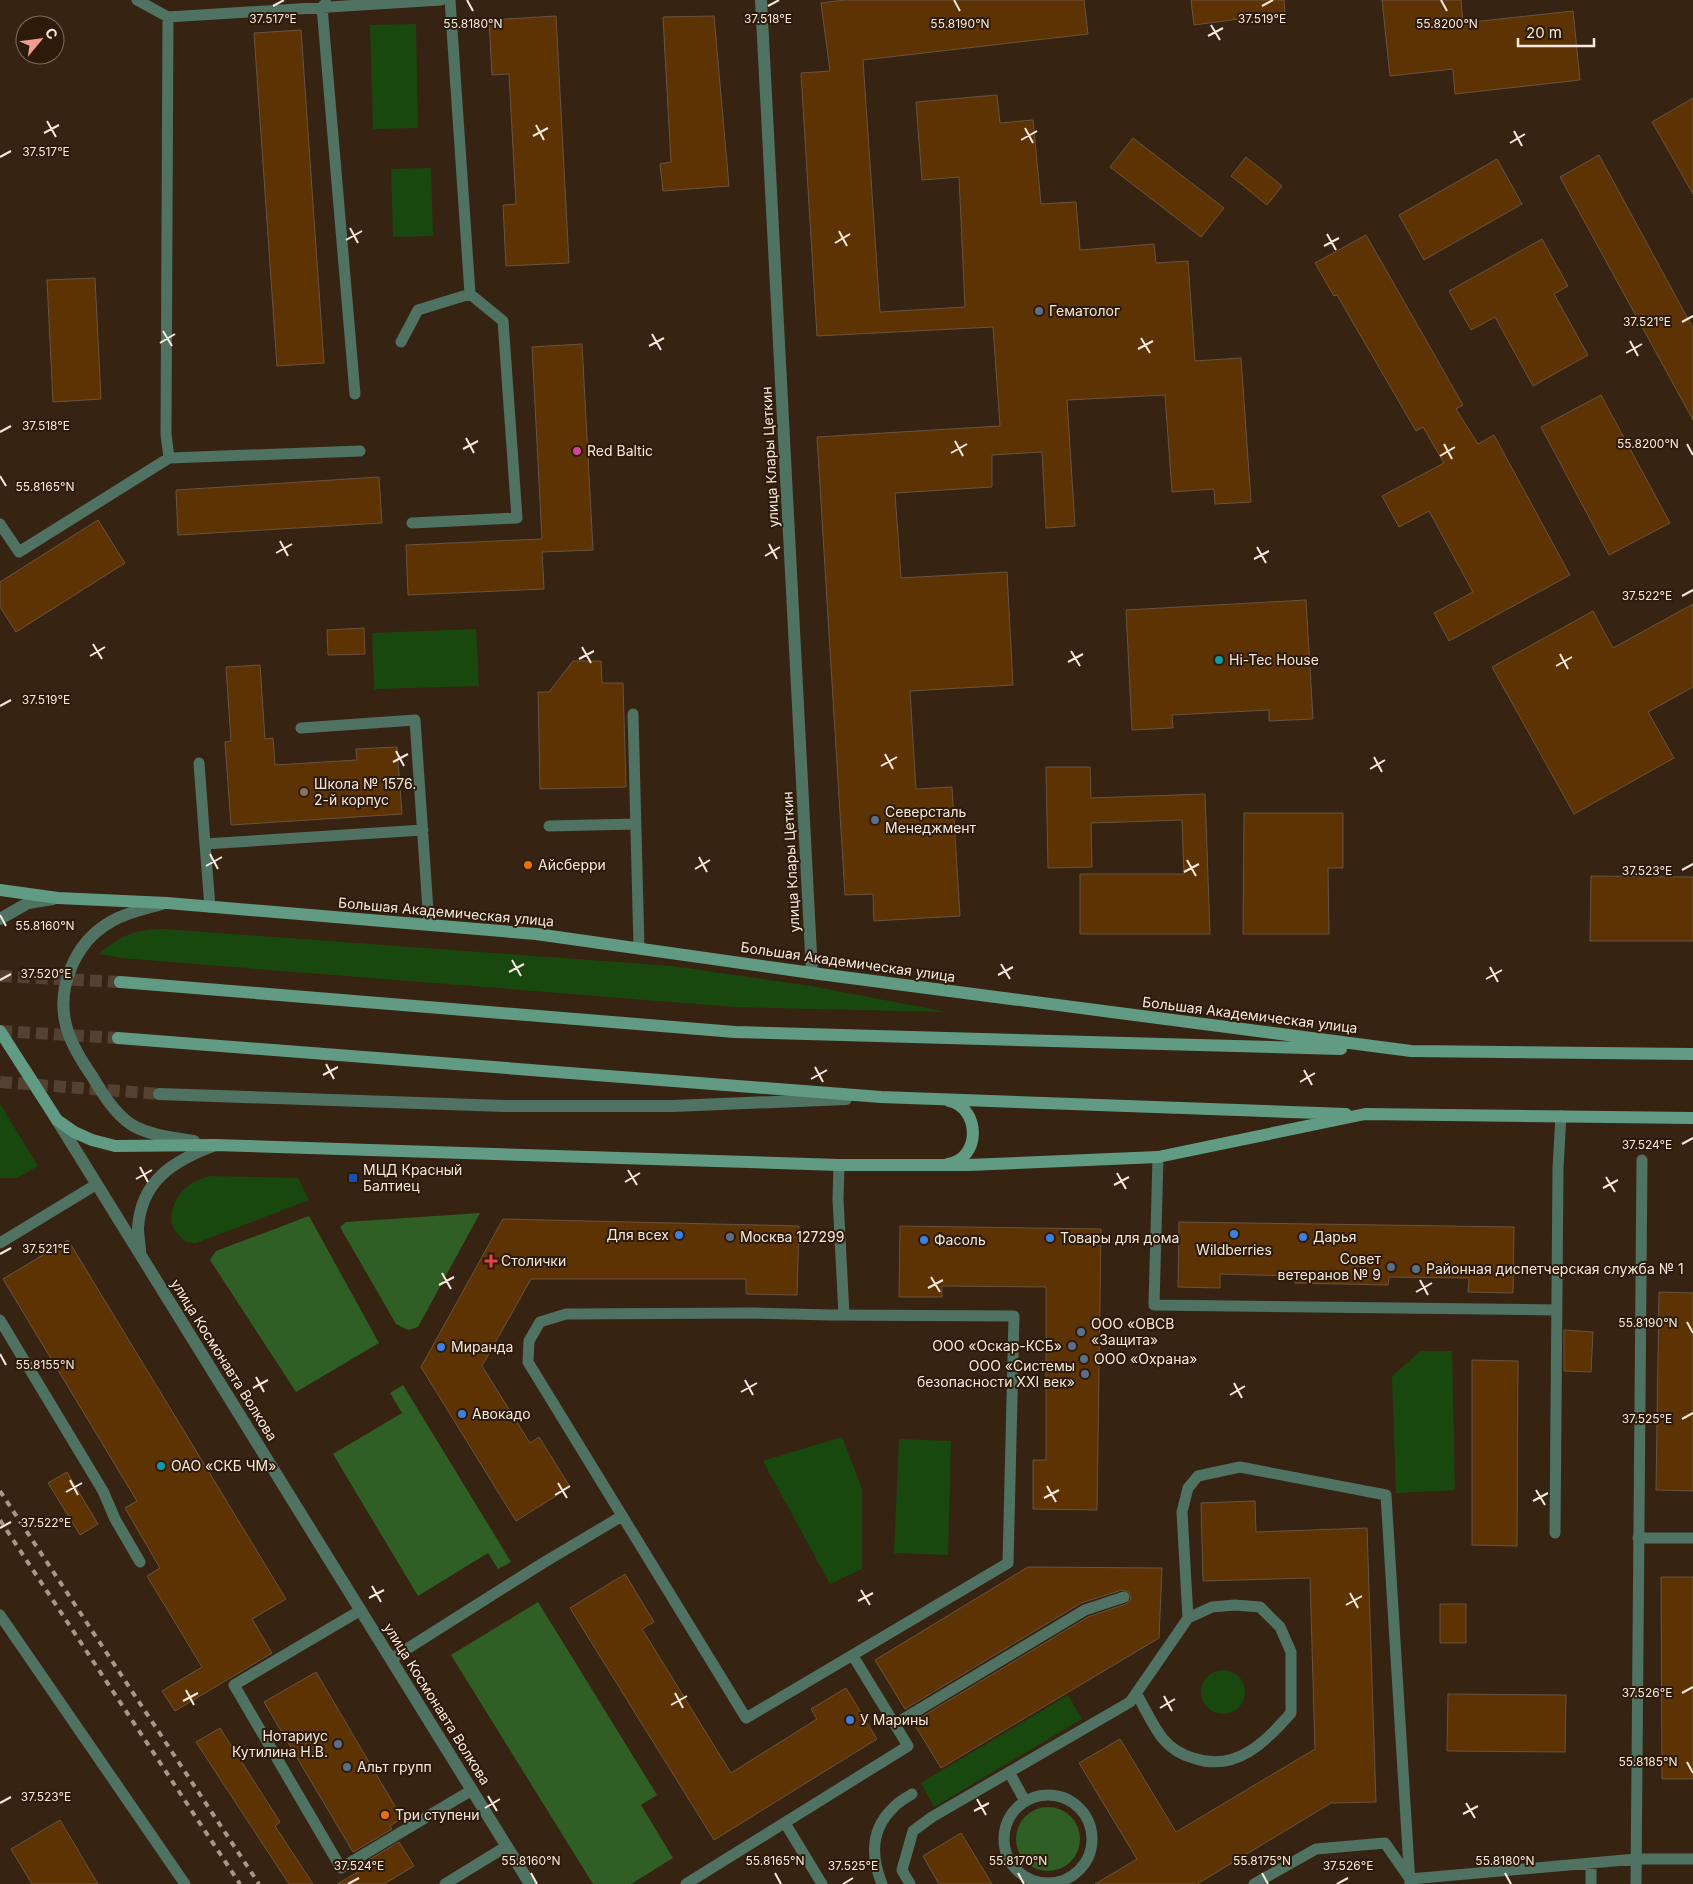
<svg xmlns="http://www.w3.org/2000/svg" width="1693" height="1884" viewBox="0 0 1693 1884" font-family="Inter,sans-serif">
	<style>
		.green { fill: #19480f }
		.forest { fill: #2f5f25 }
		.building { fill: #5d3304; stroke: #695340 }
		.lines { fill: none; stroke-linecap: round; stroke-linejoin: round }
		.tertiary-tunnel { stroke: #544131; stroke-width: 12; stroke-dasharray: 12 6; stroke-linecap: butt }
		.secondary-tunnel { stroke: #544131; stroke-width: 12; stroke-dasharray: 12 6; stroke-linecap: butt }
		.service { stroke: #4f7263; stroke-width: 11 }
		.tertiary { stroke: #4f7263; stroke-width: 12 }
		.secondary { stroke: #619b84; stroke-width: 12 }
		.rail { stroke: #a8988a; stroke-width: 4; stroke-dasharray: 6 6; stroke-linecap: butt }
		.ticks { fill: none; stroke: #f7e9de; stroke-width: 2 }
		.service-dot { fill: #5c6f8a; stroke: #2d1a08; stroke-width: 2 }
		.hotel-dot { fill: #d1479c; stroke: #2d1a08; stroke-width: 2 }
		.culture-dot { fill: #0f9aa8; stroke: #2d1a08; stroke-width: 2 }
		.education-dot { fill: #8d6e63; stroke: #2d1a08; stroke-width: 2 }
		.food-dot { fill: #e8710a; stroke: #2d1a08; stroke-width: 2 }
		.transit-dot { fill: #1a4fb4; stroke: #2d1a08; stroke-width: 2 }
		.shop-dot { fill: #3f7fe0; stroke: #2d1a08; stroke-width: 2 }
		.health-dot { fill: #e0444e; stroke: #2d1a08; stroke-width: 2 }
		.labels { text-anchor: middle; stroke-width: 4; stroke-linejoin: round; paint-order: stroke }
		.poi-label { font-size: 14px; fill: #f7e9de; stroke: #2d1a08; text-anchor: start }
		.street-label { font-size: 14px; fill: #f7e9de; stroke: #2d1a08 }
		.ticks-label { font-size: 12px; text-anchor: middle; fill: #f7e9de; stroke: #2d1a08; stroke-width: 4; stroke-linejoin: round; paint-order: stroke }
	</style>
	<rect width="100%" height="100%" fill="#372312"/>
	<path class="green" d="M416 24 418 128 373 129 370 25Z
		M431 168 433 236 393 237 391 169Z
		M476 629 479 686 374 689 372 633Z
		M163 929 672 966 811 986 947 1012 734 1007 121 958 99 954C121 935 134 930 163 929Z
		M0 1104 38 1166 17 1178H0Z
		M210 1176 298 1178 309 1200 196 1243 186 1242C181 1238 176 1233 173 1227 167 1211 178 1192 192 1183 197 1180 204 1178 210 1176Z
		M1421 1351H1452L1455 1490 1396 1493 1392 1376Z
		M842 1437 862 1489V1569L830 1584 763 1461Z
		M899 1439 951 1441 948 1555 894 1553Z
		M1201 1692a22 22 0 1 1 44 0a22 22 0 1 1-44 0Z
		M1068 1695 1082 1719 934 1807 921 1783Z"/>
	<path class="forest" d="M480 1213 418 1327 408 1330 396 1324 340 1227 346 1222Z
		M309 1216 379 1343 296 1392 210 1260 216 1251Z
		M403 1385 511 1562 498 1569 488 1553 418 1596 333 1454 402 1413 390 1393Z
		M538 1602 657 1795 641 1805 673 1858 631 1884H593L451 1655Z
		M1016 1839a32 32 0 1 1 64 0a32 32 0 1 1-64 0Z"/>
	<path class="building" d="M844 0H1084L1088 34 863 60 880 312 965 307 959 177 922 180 916 102 997 95 1000 123 1033 120 1041 204 1076 202 1080 250 1154 244 1156 263 1188 261 1195 361 1241 358 1251 502 1215 504 1214 489 1172 492 1165 395 1067 400 1075 526 1046 528 1042 452 992 455V487L895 493 901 578 1007 572 1013 685 910 691 916 789 952 787 960 916 874 921 873 894 845 895 817 437 1000 426 993 327 817 336 801 73 830 71 821 3Z
		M1191 0H1284L1285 13 1194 25Z
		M1382 0H1461L1463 23 1573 11 1580 80 1455 94 1453 69 1390 76Z
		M556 16 569 263 506 266 503 205 516 204 509 74 492 75 489 20Z
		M714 16 729 186 663 191 660 164 671 162 663 17Z
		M301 30 324 363 277 366 254 33Z
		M1693 98V194L1652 122Z
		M1133 138 1224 208 1201 237 1110 167Z
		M1599 155 1693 328V420L1560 177Z
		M1246 157 1282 186 1267 205 1231 176Z
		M1497 159 1522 204 1424 260 1399 215Z
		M1366 235 1463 405 1456 409 1478 444 1494 435 1570 575 1449 641 1434 613 1473 592 1429 511 1399 527 1382 496 1444 463 1423 427 1416 431 1337 295 1334 296 1315 263Z
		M1542 239 1568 286 1554 294 1588 355 1533 386 1495 317 1471 330 1449 291Z
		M95 278 101 399 53 402 47 280Z
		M582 344 593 550 542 552 544 589 408 595 406 545 542 539 532 347Z
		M1601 395 1670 523 1609 555 1541 427Z
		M379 477 382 523 178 535 176 490Z
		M98 520 125 563 16 632 0 607V582Z
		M1306 600 1313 719 1269 721V710L1172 715 1173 728 1132 730 1126 610Z
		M1693 604V687L1648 712 1674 758 1574 814 1492 667 1593 611 1613 648Z
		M364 628 365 654 328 655 327 630Z
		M573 661H601L602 683H623L626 787 540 789 538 692H549Z
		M260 665 265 739 273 738 275 765 357 760 356 749 397 747 402 814 231 825 225 742 231 741 226 667Z
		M1046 767H1090L1091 798 1205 794 1210 934H1080V874H1184L1182 820 1091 823 1092 867 1048 868Z
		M1244 813H1343V868H1328L1329 934H1243Z
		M1591 876 1693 877V941H1590Z
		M503 1219 799 1226 797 1295 746 1294V1279H531L482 1366 530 1443 539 1437 570 1487 516 1521 421 1367Z
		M1179 1222 1514 1227 1513 1293 1468 1292 1469 1278 1389 1277 1388 1285 1295 1283V1276L1220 1274V1288L1178 1287Z
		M900 1226 1101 1229 1097 1510 1033 1509V1460H1046V1287L942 1286V1297H899Z
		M68 1240 286 1599 252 1619 272 1653 175 1711 162 1691 202 1667 147 1576 160 1568 125 1508 137 1501 3 1279Z
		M1659 1292 1693 1293V1491L1656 1490Z
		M1564 1330 1593 1332 1591 1372 1564 1371Z
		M1472 1360 1518 1361 1517 1546 1472 1545Z
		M67 1472 98 1524 80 1535 48 1483Z
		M1255 1501 1256 1532 1367 1528 1376 1802 1331 1803 1197 1884H1095L1137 1859 1079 1763 1120 1739 1176 1832 1315 1749 1310 1578 1203 1581 1201 1503Z
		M1028 1567 1162 1568 1159 1638 941 1768 913 1722 1088 1617 1126 1604 1131 1599 1129 1592 1122 1590 1081 1603 905 1709 875 1660Z
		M625 1574 654 1622 642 1629 731 1773 817 1719 811 1709 846 1688 877 1739 714 1840 570 1608Z
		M1661 1577H1693V1779H1662Z
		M1440 1604H1466V1643H1440Z
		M316 1672 402 1818 390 1826 392 1829 353 1852 264 1702Z
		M1448 1694 1566 1695 1565 1752 1447 1751Z
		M220 1728 280 1822 275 1826 313 1884H289L196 1742Z
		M60 1820 98 1884H32L11 1849Z
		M961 1833 992 1884H939L923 1856Z
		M399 1842 414 1866 384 1884H337L363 1869 360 1865Z"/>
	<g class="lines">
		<path class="tertiary-tunnel" d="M0 1082 159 1094"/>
		<path class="secondary-tunnel" d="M0 976 120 982
			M0 1031 118 1038"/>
		<path class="service" d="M137 0 168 17
			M326 3 322 7 355 394
			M401 342 418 310 470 294
			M169 458 360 451
			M412 523 517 518 503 321 470 294 450 0
			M0 524 19 552 169 458 166 434 168 17 441 0
			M633 714 639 948
			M301 728 415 720 429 925
			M199 763 205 844
			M549 826 635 824
			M210 907 205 844 423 830
			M1158 1157 1154 1305 1557 1310
			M839 1165 838 1199 844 1315
			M0 1243 97 1184
			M754 1313 830 1315 1014 1316 1008 1563 746 1718 528 1362 529 1341 540 1322 566 1314Z
			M0 1320 103 1491 115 1519 140 1562
			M1555 1533 1558 1168 1561 1116
			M1638 1538H1693
			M361 1610 234 1685 341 1868 472 1790
			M0 1615 185 1884
			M391 1659 543 1563 622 1516
			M1136 1693C1145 1708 1153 1727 1164 1740 1172 1749 1182 1755 1193 1758 1236 1773 1265 1742 1291 1713V1652L1280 1627 1260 1607 1235 1605 1212 1607 1188 1618
			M895 1724 1085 1610 1124 1597
			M1009 1772 1025 1801
			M1004 1839a44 44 0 1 1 88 0a44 44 0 1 1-88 0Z
			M785 1823 822 1884
			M445 1884 507 1846
			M686 1884 908 1746 853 1656
			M882 1884C871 1857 870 1830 893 1808 898 1802 906 1798 912 1794
			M910 1884 902 1870 913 1831 932 1817 1130 1702 1188 1618 1182 1512 1188 1488 1198 1476 1240 1467 1386 1495 1410 1884
			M1254 1884 1316 1849 1385 1843 1410 1879 1636 1859H1693
			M1591 1884V1863
			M1636 1884 1642 1160"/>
		<path class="tertiary" d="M761 0 812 973
			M162 904C144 909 128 912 112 921 74 942 54 991 68 1032 73 1047 83 1063 92 1076 103 1094 114 1113 132 1125 147 1134 177 1139 194 1141
			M0 919 28 903 53 899
			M159 1094 504 1106H673L846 1099
			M57 1120 530 1884
			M140 1252C140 1244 138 1236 138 1228 141 1181 173 1161 213 1146"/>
		<path class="secondary" d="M0 890 58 898 167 903 536 934 812 973 1411 1051 1693 1054
			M120 982 735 1032 1341 1049
			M0 1031 57 1120 74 1132 92 1140 115 1146 215 1145 839 1165H968L1158 1157 1365 1114 1693 1118
			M118 1038 881 1097 1346 1114
			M948 1164C981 1159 981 1108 949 1101"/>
		<path class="rail" d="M0 1491 259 1884
			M0 1520 240 1884"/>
	</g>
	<path class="ticks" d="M467 0 473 11M954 0 960 11M1441 0 1447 11M273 6 284 0M768 6 779 0M1262 6 1273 0M1211 25 1220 40M1208 36 1223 28M47 121 56 137M536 125 544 140M1025 128 1033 143M1514 131 1522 146M44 133 59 125M533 136 548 128M1021 140 1037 131M1510 143 1525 134M0 157 11 151M350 228 358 243M839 231 847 246M1327 234 1336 250M346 240 362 231M835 243 850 234M1324 246 1339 238M1682 322 1693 316M163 331 172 346M652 334 661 350M1141 338 1150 353M1630 341 1638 356M160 343 175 334M649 346 664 338M1138 349 1153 341M1626 353 1642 344M0 432 11 426M466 438 474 453M955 441 963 456M1444 444 1452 459M1687 444 1693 455M463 449 478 441M951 453 967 444M1440 456 1455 447M0 476 6 486M280 541 288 556M769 544 777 559M1257 547 1266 563M276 553 292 544M765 556 780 547M1254 559 1269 551M1682 596 1693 590M93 644 102 659M582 647 591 663M1071 651 1080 666M1560 654 1568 669M90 656 105 647M579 659 594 651M1068 662 1083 654M1556 666 1572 657M0 706 11 700M396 751 404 766M885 754 893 769M1374 757 1382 772M393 762 408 754M881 766 897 757M1370 769 1385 760M210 854 218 869M699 857 707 872M1187 860 1196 876M206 866 222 857M695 869 710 860M1682 870 1693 864M1184 872 1199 864M0 915 6 926M512 960 521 976M1001 964 1010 979M1490 967 1498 982M509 972 524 964M998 975 1013 967M1486 979 1502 970M0 980 11 974M326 1064 334 1079M815 1067 823 1082M1304 1070 1312 1085M323 1075 338 1067M811 1079 827 1070M1300 1082 1315 1073M1682 1144 1693 1138M140 1167 148 1182M628 1170 637 1185M1117 1173 1126 1189M1606 1177 1615 1192M136 1179 152 1170M625 1182 640 1173M1114 1185 1129 1177M1603 1188 1618 1180M0 1254 11 1248M442 1273 451 1289M931 1277 940 1292M1420 1280 1428 1295M439 1285 454 1277M928 1288 943 1280M1416 1292 1432 1283M1687 1322 1693 1333M0 1354 6 1365M256 1377 264 1392M745 1380 753 1395M1234 1383 1242 1398M253 1388 268 1380M741 1392 757 1383M1230 1395 1245 1386M1682 1419 1693 1413M70 1480 78 1495M558 1483 567 1498M1047 1486 1056 1502M1536 1490 1545 1505M66 1492 82 1483M555 1495 570 1486M1044 1498 1059 1490M1533 1501 1548 1493M0 1528 11 1522M372 1586 381 1602M861 1590 870 1605M1350 1593 1358 1608M369 1598 384 1590M858 1601 873 1593M1346 1605 1362 1596M186 1690 194 1705M675 1693 683 1708M1682 1693 1693 1687M1164 1696 1172 1711M183 1701 198 1693M671 1705 687 1696M1160 1708 1175 1699M1687 1762 1693 1773M488 1796 497 1811M977 1799 986 1815M0 1803 11 1797M1466 1803 1475 1818M485 1808 500 1799M974 1811 989 1803M1463 1814 1478 1806M531 1873 537 1884M775 1873 781 1884M1018 1873 1024 1884M1262 1873 1268 1884M1505 1873 1511 1884M348 1884 359 1878M843 1884 853 1878M1337 1884 1348 1878"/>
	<g class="service-dot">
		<circle cx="1039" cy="311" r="5"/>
		<circle cx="875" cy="820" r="5"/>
		<circle cx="730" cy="1237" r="5"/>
		<circle cx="1391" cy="1267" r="5"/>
		<circle cx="1416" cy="1269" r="5"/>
		<circle cx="1081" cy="1332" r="5"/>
		<circle cx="1072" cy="1346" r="5"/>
		<circle cx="1084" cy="1359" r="5"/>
		<circle cx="1085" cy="1374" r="5"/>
		<circle cx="338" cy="1744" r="5"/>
		<circle cx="347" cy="1767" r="5"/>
	</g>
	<circle class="hotel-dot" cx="577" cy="451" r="5"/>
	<g class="culture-dot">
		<circle cx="1219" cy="660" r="5"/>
		<circle cx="161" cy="1466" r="5"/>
	</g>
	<circle class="education-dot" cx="304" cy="792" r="5"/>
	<g class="food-dot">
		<circle cx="528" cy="865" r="5"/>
		<circle cx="385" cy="1815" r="5"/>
	</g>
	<rect class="transit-dot" x="348" y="1173" width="10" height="10" rx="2.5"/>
	<g class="shop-dot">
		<circle cx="1234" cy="1234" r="5"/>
		<circle cx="679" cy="1235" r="5"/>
		<circle cx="1303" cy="1237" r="5"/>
		<circle cx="1050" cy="1238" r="5"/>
		<circle cx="924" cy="1240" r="5"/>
		<circle cx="441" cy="1347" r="5"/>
		<circle cx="462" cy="1414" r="5"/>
		<circle cx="850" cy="1720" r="5"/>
	</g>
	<path class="health-dot" d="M488.5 1253.5h5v5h5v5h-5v5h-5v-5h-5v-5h5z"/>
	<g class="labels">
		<g class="poi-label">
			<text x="1049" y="316">Гематолог</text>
			<text x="587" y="456">Red Baltic</text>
			<text x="1229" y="665">Hi-Tec House</text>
			<text x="314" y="789">Школа № 1576.<tspan x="314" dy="16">2-й корпус</tspan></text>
			<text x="885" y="817">Северсталь<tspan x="885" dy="16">Менеджмент</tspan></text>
			<text x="538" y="870">Айсберри</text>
			<text x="363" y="1175">МЦД Красный<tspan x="363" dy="16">Балтиец</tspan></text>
			<text x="669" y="1240" text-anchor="end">Для всех</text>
			<text x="740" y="1242">Москва 127299</text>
			<text x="1313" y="1242">Дарья</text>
			<text x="1060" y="1243">Товары для дома</text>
			<text x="934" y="1245">Фасоль</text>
			<text x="1234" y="1255" text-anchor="middle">Wildberries</text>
			<text x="1381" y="1264" text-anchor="end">Совет<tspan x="1381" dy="16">ветеранов № 9</tspan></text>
			<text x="501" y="1266">Столички</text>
			<text x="1426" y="1274">Районная диспетчерская служба № 1</text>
			<text x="1091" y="1329">ООО «ОВСВ<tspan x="1091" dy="16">«Защита»</tspan></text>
			<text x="1062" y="1351" text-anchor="end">ООО «Оскар-КСБ»</text>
			<text x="451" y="1352">Миранда</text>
			<text x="1094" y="1364">ООО «Охрана»</text>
			<text x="1075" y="1371" text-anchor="end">ООО «Системы<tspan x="1075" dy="16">безопасности XXI век»</tspan></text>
			<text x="472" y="1419">Авокадо</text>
			<text x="171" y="1471">ОАО «СКБ ЧМ»</text>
			<text x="860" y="1725">У Марины</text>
			<text x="328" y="1741" text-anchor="end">Нотариус<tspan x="328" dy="16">Кутилина Н.В.</tspan></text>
			<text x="357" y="1772">Альт групп</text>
			<text x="395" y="1820">Три ступени</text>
		</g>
		<g class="street-label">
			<text transform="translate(770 457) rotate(-93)" y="5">улица Клары Цеткин</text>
			<text transform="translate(791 862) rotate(-93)" y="5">улица Клары Цеткин</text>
			<text transform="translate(446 912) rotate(5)" y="5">Большая Академическая улица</text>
			<text transform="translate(848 962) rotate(8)" y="5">Большая Академическая улица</text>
			<text transform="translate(1250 1015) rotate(7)" y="5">Большая Академическая улица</text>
			<text transform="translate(224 1360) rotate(58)" y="5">улица Космонавта Волкова</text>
			<text transform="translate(437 1704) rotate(58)" y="5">улица Космонавта Волкова</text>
		</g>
	</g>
	<g class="ticks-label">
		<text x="273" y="23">37.517°E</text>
		<text x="768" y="23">37.518°E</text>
		<text x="1262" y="23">37.519°E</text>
		<text x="473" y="28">55.8180°N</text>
		<text x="960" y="28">55.8190°N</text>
		<text x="1447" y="28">55.8200°N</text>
		<text x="46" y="156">37.517°E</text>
		<text x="1647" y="326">37.521°E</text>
		<text x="46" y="430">37.518°E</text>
		<text x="1648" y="448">55.8200°N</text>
		<text x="45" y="491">55.8165°N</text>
		<text x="1647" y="600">37.522°E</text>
		<text x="46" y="704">37.519°E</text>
		<text x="1647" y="875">37.523°E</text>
		<text x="45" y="930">55.8160°N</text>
		<text x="46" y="978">37.520°E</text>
		<text x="1647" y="1149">37.524°E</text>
		<text x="46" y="1253">37.521°E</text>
		<text x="1648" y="1327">55.8190°N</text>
		<text x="45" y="1369">55.8155°N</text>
		<text x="1647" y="1423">37.525°E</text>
		<text x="46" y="1527">37.522°E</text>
		<text x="1647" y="1697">37.526°E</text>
		<text x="1648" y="1766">55.8185°N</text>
		<text x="46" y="1801">37.523°E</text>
		<text x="531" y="1865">55.8160°N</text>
		<text x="775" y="1865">55.8165°N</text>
		<text x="1018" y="1865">55.8170°N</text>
		<text x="1262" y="1865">55.8175°N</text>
		<text x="1505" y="1865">55.8180°N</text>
		<text x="359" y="1870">37.524°E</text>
		<text x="853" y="1870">37.525°E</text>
		<text x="1348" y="1870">37.526°E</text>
	</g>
	<g transform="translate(40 40) rotate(61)"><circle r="24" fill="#2d1a08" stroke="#7e6d5e"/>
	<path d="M0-4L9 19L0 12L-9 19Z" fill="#f59c90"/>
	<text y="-8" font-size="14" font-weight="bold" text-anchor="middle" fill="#f7e9de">С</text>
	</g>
	<path d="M1518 38v8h76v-8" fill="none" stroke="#f7e9de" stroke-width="2.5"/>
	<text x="1526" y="38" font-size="15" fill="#f7e9de" stroke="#2d1a08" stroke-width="4" paint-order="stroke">20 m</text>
</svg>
